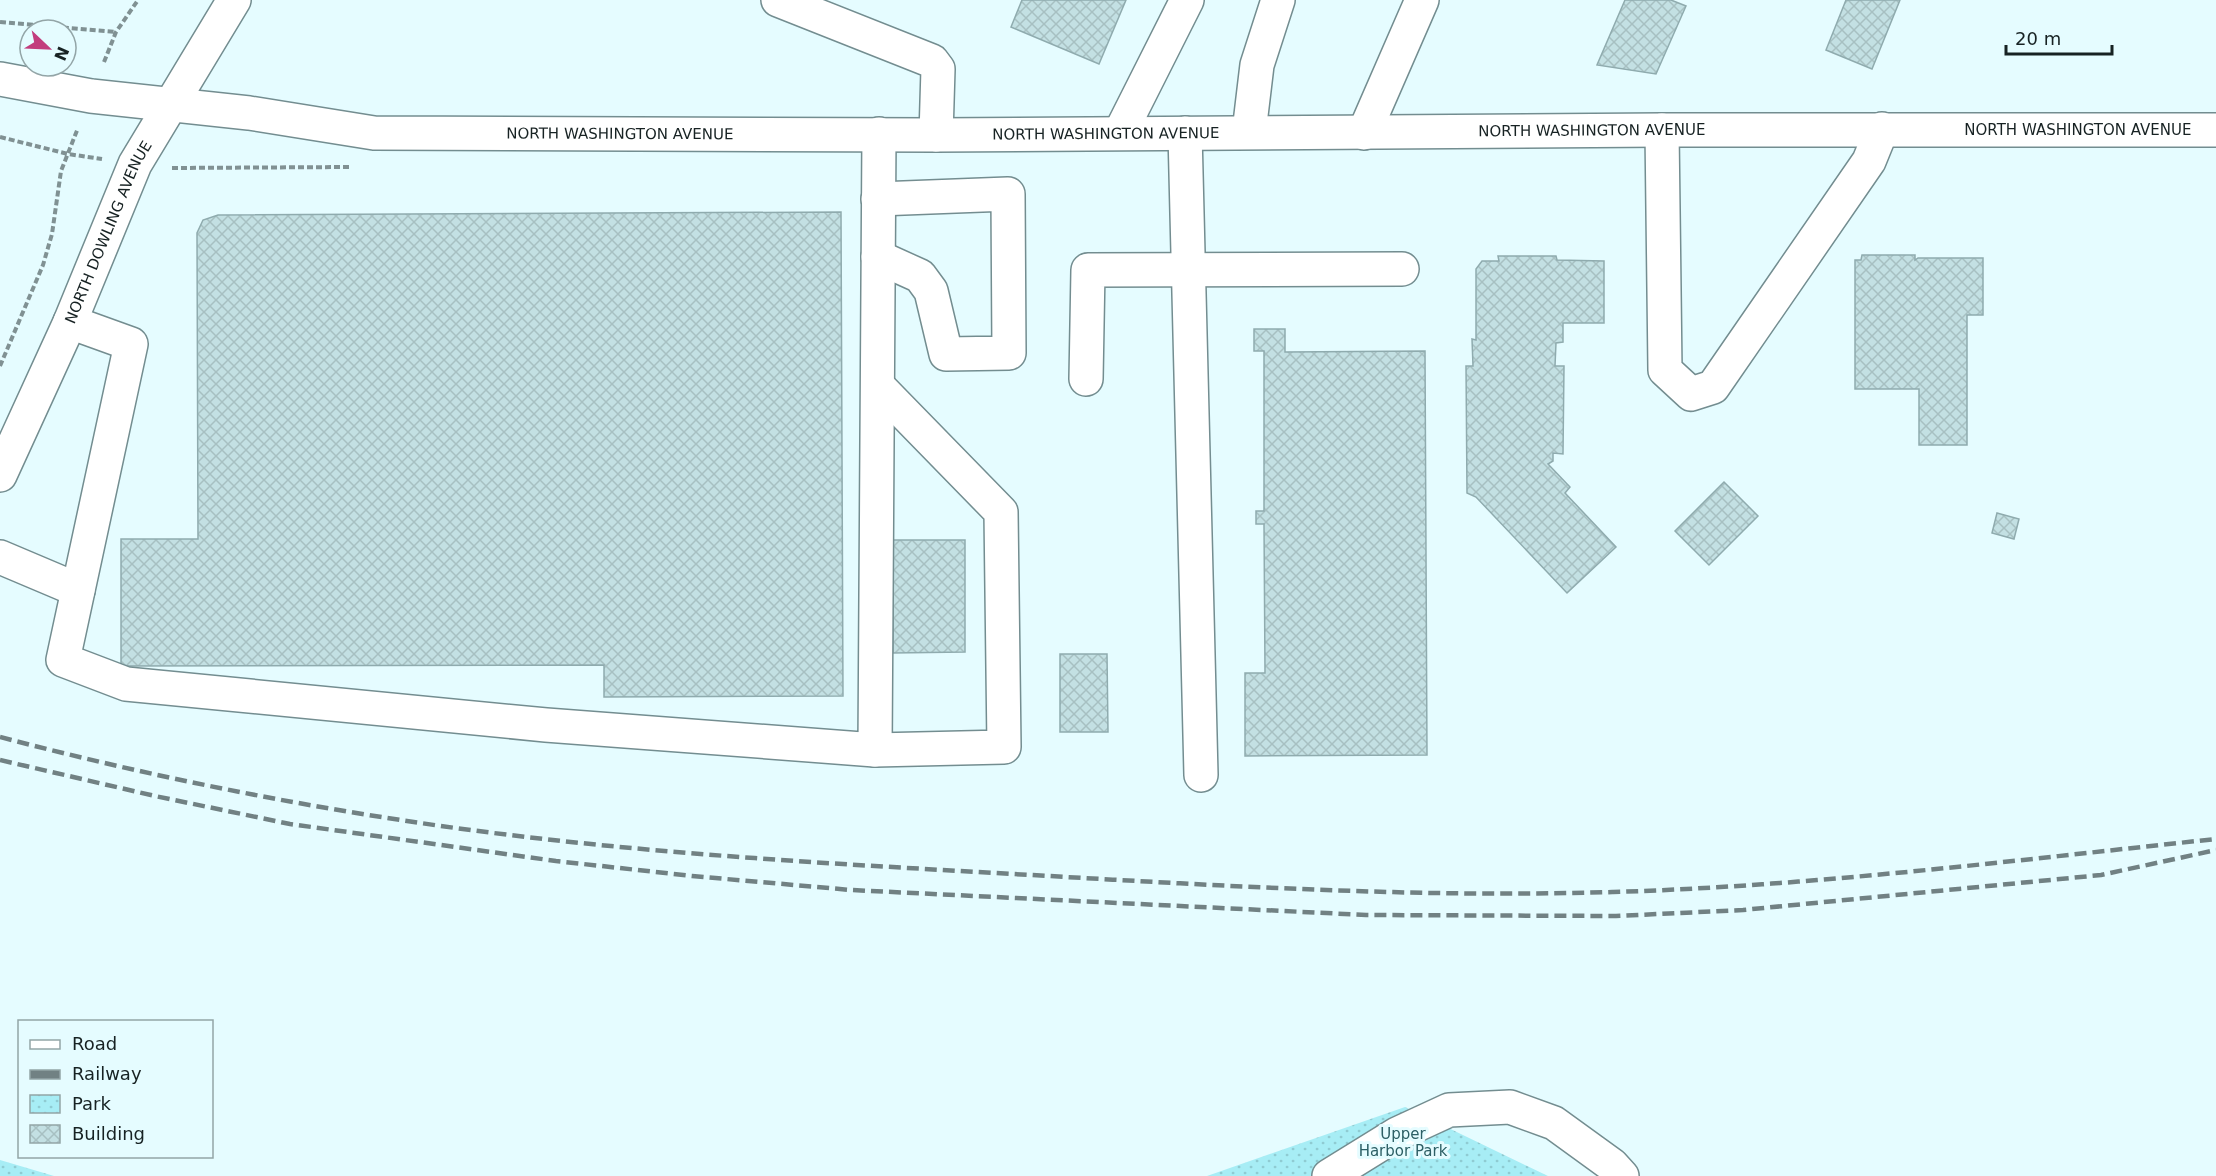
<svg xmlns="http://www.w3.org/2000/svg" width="2216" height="1176" viewBox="0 0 2216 1176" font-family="'DejaVu Sans',sans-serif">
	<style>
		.park { fill: url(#park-dots) }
		.building { fill: url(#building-cross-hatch); stroke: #8fabae; stroke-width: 1.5 }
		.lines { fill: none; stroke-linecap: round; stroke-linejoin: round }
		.minor-casing { stroke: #738d90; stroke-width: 36 }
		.path { stroke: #809193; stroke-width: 4; stroke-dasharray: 6 3; stroke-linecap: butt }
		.minor { stroke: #fff; stroke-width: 33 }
		.rail { stroke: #718183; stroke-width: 4.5; stroke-dasharray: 12 6; stroke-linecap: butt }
		.labels { text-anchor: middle; stroke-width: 6; stroke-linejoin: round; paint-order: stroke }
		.street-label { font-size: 15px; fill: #172223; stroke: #e5fcff }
		.park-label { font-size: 15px; fill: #2c5f65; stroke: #e5fcff }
	</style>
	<defs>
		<pattern id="park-dots" width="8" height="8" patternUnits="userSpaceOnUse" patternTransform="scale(1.5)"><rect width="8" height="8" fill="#a7edf5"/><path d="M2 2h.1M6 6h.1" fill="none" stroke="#8fcbd2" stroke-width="1.8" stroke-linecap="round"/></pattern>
		<pattern id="building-cross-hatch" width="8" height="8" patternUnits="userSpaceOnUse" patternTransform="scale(1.5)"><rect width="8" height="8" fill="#c3e0e3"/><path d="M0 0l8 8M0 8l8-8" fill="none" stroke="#a7c0c2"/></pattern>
	</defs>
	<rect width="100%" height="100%" fill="#e5fcff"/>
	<path class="park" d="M1405 1107 1548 1176H1207Z
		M0 1160 54 1176H0Z"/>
	<path class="building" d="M1022 0H1126L1099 64 1011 27Z
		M1625 0H1671L1686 6 1656 74 1597 65Z
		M1846 0H1900L1872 69 1826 50Z
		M841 212 843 696 604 697V665L121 666V539H198L197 233 203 220 218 215Z
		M1862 255H1915V260L1918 258H1983V315H1967V445H1919V389H1855V260H1861Z
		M1498 256H1556L1557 260 1604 261V323H1563V342L1556 343 1555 366H1564L1563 454 1553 453V461L1548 464 1570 487 1565 493 1616 547 1567 593 1476 497 1467 493 1466 366H1473L1472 339 1476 340V269L1482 261H1499Z
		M1254 329H1285V352L1425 351 1427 755 1245 756V673H1265L1264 524H1256V511H1264V351H1254Z
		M1724 482 1758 516 1709 565 1675 531Z
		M1997 513 2019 519 2014 539 1992 533Z
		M893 540H965V652L893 653Z
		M1060 654H1107L1108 732H1060Z"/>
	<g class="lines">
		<g class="minor-casing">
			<g id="minor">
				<path d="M778 0 932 61 938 69 936 135"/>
				<path id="s1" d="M0 79 91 96 249 113 374 133 936 135 1662 130H2216"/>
				<path d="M1662 130 1665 370 1691 394 1713 387 1869 161 1882 129"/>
				<path d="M1249 132 1257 65 1278 0"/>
				<path d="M1120 133 1187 0"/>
				<path d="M1185 133 1201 775"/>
				<path d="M1364 133 1422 0"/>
				<path d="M878 257 920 276 931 291 946 354 1009 353 1008 194 878 199"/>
				<path d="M70 322 131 344 63 660 126 684 546 725 875 750 879 134"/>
				<path d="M1086 379 1088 270 1402 269"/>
				<path id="s2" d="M0 475 70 322 135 164 234 0"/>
				<path d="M0 557 78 590"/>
				<path d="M875 750 1004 747 1001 512 878 386"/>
				<path d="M1329 1176 1397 1134 1449 1110 1510 1107 1554 1123 1612 1165 1622 1176"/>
			</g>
		</g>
		<path class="path" d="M0 22 116 32
			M104 62 116 32 138 0
			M0 137 68 154 102 159
			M172 168 350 167
			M0 366 43 265 52 234 61 171 78 128"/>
		<use href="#minor" class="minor"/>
		<path class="rail" d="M0 737C182 785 375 821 562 841 718 858 874 866 1031 875 1225 886 1419 898 1613 892 1815 886 2016 860 2216 839
			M0 760 155 796 290 824 556 861 692 876 851 890 1366 915 1616 916 1743 910 2101 875 2216 850"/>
	</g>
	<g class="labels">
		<g class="street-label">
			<text dy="5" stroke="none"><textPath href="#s1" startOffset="2082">NORTH WASHINGTON AVENUE</textPath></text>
			<text dy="5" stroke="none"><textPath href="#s1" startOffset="1596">NORTH WASHINGTON AVENUE</textPath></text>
			<text dy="5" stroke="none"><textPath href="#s1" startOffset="624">NORTH WASHINGTON AVENUE</textPath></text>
			<text dy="5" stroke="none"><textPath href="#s1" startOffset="1110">NORTH WASHINGTON AVENUE</textPath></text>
			<text dy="5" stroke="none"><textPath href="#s2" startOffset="266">NORTH DOWLING AVENUE</textPath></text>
		</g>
		<g class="park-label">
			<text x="1403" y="1139">Upper<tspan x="1403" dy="17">Harbor Park</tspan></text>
		</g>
	</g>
	<rect x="18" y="1020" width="195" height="138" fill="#e5fcff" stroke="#93a5a7" stroke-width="1.5"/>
	<rect x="30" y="1040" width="30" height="9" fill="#ffffff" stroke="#93a5a7" stroke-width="1.5"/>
	<text x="72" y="1050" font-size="18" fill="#172223">Road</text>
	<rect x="30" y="1070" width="30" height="9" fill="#718183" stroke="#93a5a7" stroke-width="1.5"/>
	<text x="72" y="1080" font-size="18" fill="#172223">Railway</text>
	<rect x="30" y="1095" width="30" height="18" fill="url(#park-dots)" stroke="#93a5a7" stroke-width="1.5"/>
	<text x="72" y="1110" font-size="18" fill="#172223">Park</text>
	<rect x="30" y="1125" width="30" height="18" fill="url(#building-cross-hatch)" stroke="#93a5a7" stroke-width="1.5"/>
	<text x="72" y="1140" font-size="18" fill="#172223">Building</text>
	<g transform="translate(48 48) rotate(113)"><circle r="28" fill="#e5fcff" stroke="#93a5a7" stroke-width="1.5"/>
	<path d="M0-4.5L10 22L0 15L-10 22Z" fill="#c23c7d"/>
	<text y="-9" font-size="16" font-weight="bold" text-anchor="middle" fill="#172223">N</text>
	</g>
	<path d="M2006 45v9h106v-9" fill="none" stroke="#172223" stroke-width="3"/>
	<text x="2015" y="45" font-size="18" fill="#172223" stroke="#e5fcff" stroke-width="4.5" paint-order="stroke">20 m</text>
</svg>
